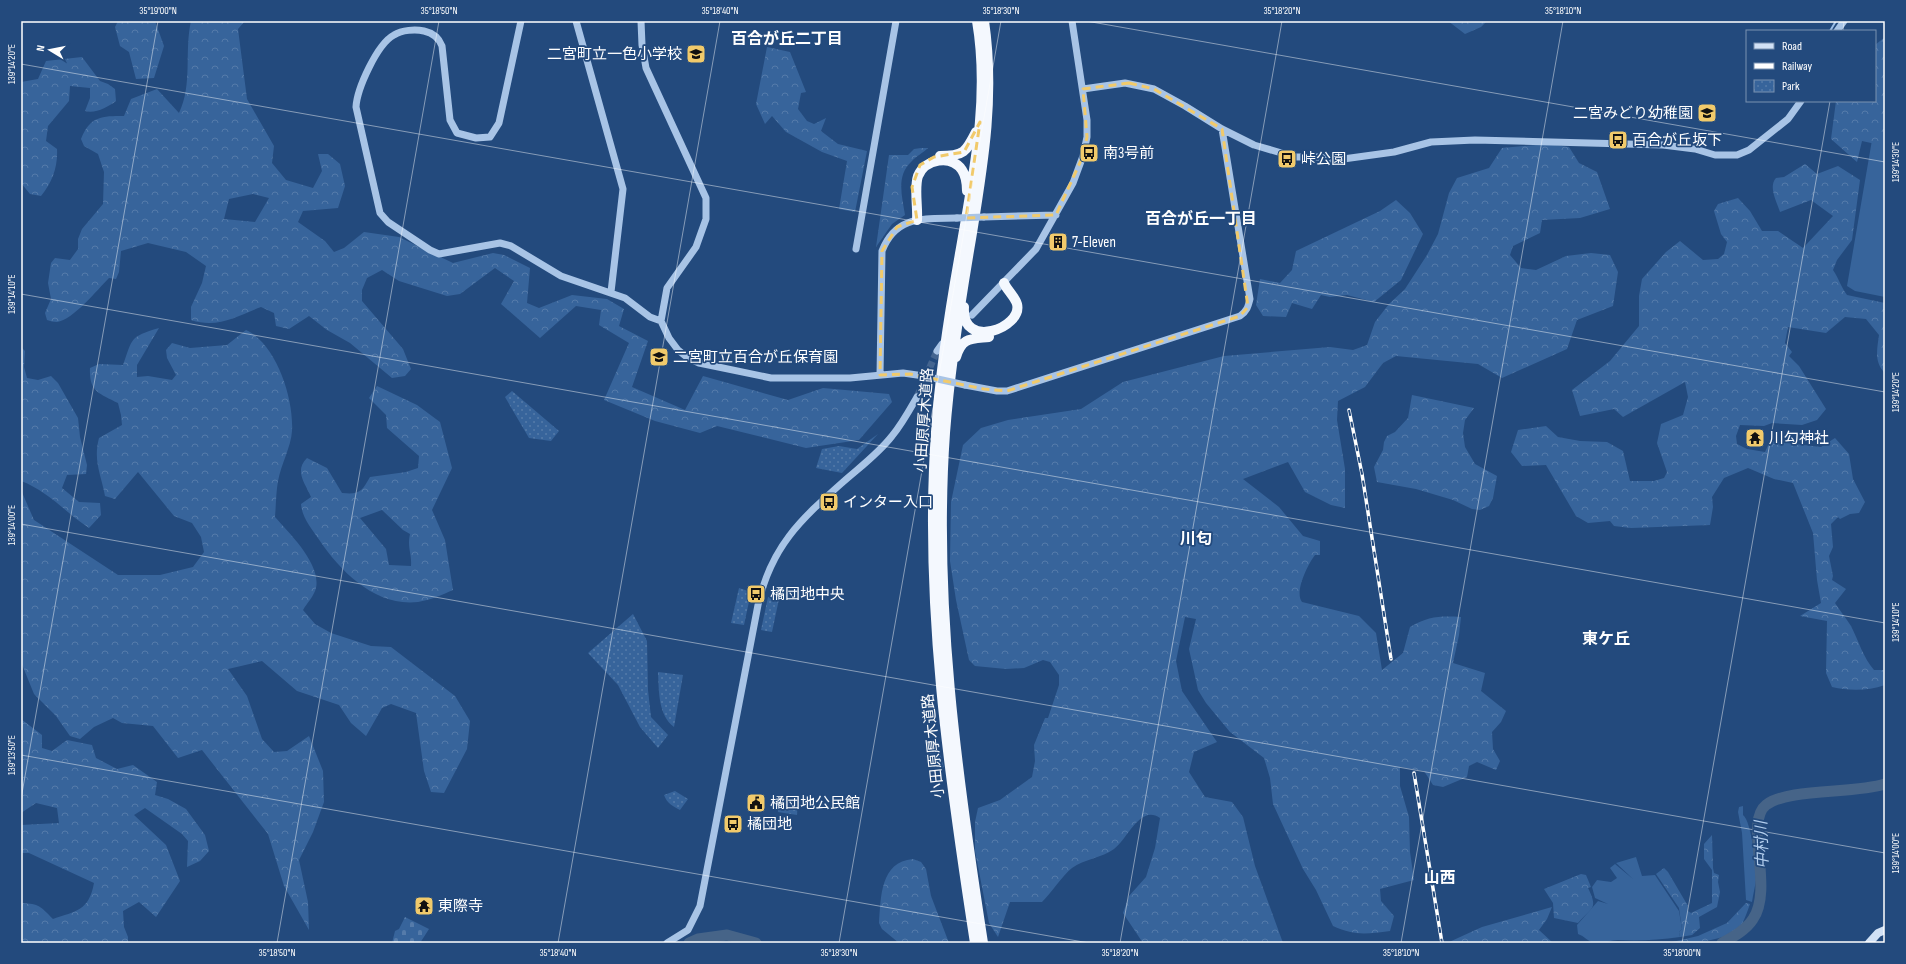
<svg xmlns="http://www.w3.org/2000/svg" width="1906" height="964" viewBox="0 0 1906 964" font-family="'Sofia Sans Condensed','Noto Sans JP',sans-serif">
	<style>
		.grass { fill: #37649b }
		.forest { fill: url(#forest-crowns); fill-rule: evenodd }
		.cemetery { fill: url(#cemetery-stones) }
		.park { fill: url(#park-dots) }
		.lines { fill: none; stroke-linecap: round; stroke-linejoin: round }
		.stream { stroke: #9cbee7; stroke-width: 2 }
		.river { stroke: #466488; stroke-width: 11 }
		.tertiary-tunnel { stroke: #446590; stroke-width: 7; stroke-dasharray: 7 3.5; stroke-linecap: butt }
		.tertiary { stroke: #a8c4e6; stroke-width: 7 }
		.secondary { stroke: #d1e1f5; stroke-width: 8 }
		.trunk { stroke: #f4f8fe; stroke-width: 10 }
		.rail-casing { stroke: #fff; stroke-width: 3.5 }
		.rail { stroke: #234a7d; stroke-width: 2; stroke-dasharray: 6; stroke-linecap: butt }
		.tertiary-bridge { stroke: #a8c4e6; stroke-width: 7 }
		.marked { fill: none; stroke: #f1ca6b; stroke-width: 3; stroke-dasharray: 8 5; stroke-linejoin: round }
		.ticks { fill: none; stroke: #fff; stroke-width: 1; stroke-opacity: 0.45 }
		.labels { text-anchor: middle; stroke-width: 3.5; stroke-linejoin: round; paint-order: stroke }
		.poi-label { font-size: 15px; fill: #fff; stroke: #234a7d; text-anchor: start }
		.street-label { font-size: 15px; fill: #fff; stroke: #234a7d }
		.neighbourhood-label { font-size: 16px; font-weight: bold; fill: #fff; stroke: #234a7d }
		.water-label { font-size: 16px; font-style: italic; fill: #b3ceee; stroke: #234a7d }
		.neatline { fill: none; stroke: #fff; stroke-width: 1.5 }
		.ticks-label { font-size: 10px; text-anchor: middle; fill: #fff }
	</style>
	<defs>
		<pattern id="forest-crowns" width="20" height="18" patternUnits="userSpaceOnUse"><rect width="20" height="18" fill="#37649b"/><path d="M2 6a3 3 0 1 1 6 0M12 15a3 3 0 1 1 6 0" fill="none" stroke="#557baa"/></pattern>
		<pattern id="cemetery-stones" width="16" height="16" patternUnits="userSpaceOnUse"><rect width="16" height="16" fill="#37649b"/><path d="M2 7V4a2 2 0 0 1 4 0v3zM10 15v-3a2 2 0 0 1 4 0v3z" fill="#557baa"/></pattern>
		<pattern id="park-dots" width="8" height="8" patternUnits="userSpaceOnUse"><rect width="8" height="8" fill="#37649b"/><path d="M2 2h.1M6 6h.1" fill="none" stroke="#557baa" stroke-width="1.8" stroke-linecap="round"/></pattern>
	</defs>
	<rect width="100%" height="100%" fill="#234a7d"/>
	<path class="grass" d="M1872 140 1885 141V297L1855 291 1847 286Z
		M1743 806V815C1752 822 1756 868 1756 880 1755 887 1753 895 1752 902L1746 900 1742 833 1738 812 1739 807Z
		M1636 857 1642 876 1655 875 1679 911 1682 929 1679 932 1680 937C1659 940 1639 941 1618 940 1610 940 1603 945 1594 943 1589 942 1584 936 1578 934L1577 925 1598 901 1608 904 1595 898 1592 887 1597 880 1611 882 1617 878 1610 868 1615 864 1633 879 1616 863Z"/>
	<path class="forest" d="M118 21H155L164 46 154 78 136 79 129 52 120 46 115 27Z
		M191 21H245L238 29 247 99 274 146 272 163 286 180 313 188 322 171 318 154H328L340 164 345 186 338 208 303 211 298 222 325 241 334 252 344 248 364 232 399 237 453 263 493 253 504 255 530 268 527 303 539 308 572 295 607 299 624 309 619 326 648 341 632 387 685 410 703 376 788 400 823 388 889 394 892 402 859 440 806 448 717 426 700 433 655 421 604 400 629 343 599 325 601 310 576 306 540 338 501 304 514 281 495 268 460 294 447 296 399 281 382 270 367 278 362 290V301L403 349 411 369 405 376 392 378 350 343 327 330 309 316 289 329 276 326 274 313 261 307C237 316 218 329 191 320V307L202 283 206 266 186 252 148 243 121 251 119 272 116 279 109 278C97 290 73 320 57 322 54 322 50 321 47 320L45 313 51 299 48 283 51 263 55 258 70 260 78 249V239L82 229 103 204 104 172 98 154 84 146 81 139C90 116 102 116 124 116L131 99 157 89 179 113C193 84 184 52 191 21ZM253 194 269 198 255 222 224 219 229 199Z
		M1448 21H1487L1481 27 1465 34Z
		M1885 37V146L1862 141 1857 162 1831 139 1836 101H1875V45Z
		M767 47 790 52 806 92 801 93 798 109 807 121 814 124 826 118 821 131 838 144 867 151 855 212 839 209 847 161 822 152 786 132 772 116 765 124 756 104Z
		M82 57 100 81 108 84 115 89 116 101C108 107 95 114 85 111L90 98V88L70 86 69 101 48 126 46 141 57 149C58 167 52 183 41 196L30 194 21 183V82L38 79 46 61Z
		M1547 144 1569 147 1579 163 1597 172 1610 209 1580 218 1542 220 1540 233 1513 246 1510 255 1521 268 1536 270 1566 256 1591 253 1610 255 1618 272 1613 306 1577 320 1567 349 1502 378 1478 364 1396 356 1383 363 1365 387 1338 401 1337 420 1345 469V508L1331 505 1305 492 1288 462 1243 479 1279 507 1303 536 1320 541V555H1315C1308 564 1294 592 1302 602L1359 616 1376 633 1382 670 1403 653 1410 627C1429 616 1440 616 1461 617L1459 635 1453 663 1485 673 1481 691 1506 711 1501 722 1492 732 1493 749 1500 761 1496 770 1477 762 1469 766 1467 777 1443 787 1433 785 1424 771 1400 767V786L1409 817 1410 852 1414 880 1380 889 1381 901 1394 916 1390 931C1366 934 1355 936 1333 926L1316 890 1303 869 1273 804 1270 778 1264 758 1230 732 1206 703 1198 690 1189 649 1196 619 1185 617 1176 661 1182 691 1217 742 1194 752 1189 772 1205 797 1232 802 1243 817 1255 866 1283 943H1143L1123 913 1129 896 1146 877 1155 848 1160 818C1140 804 1127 840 1114 849 1102 858 1084 859 1072 868 1063 875 1051 893 1042 902H1010L998 937 989 923 975 851V822L978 808 1000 800 1032 777 1035 761 1034 745 1045 718H1048L1059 685V675L1050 662 1043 660 1024 668 1006 669 975 666 969 660 956 600 950 561 951 502 963 445 981 428 1008 420 1081 409 1123 382 1224 356 1330 347 1353 350 1367 345 1375 322 1389 304 1405 289 1427 255 1438 234 1449 193 1457 178 1489 168 1502 148Z
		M921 148H928C923 153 916 156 911 162 896 176 902 196 905 215L892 224 876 247 889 155H908L914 149Z
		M1805 164 1817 174 1838 166 1860 180 1852 240 1837 260 1833 270C1839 279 1841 287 1847 295L1885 303V373C1874 362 1877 350 1879 335L1866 319 1845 317 1826 333 1788 327 1785 343 1792 352 1789 356 1799 366 1826 409 1817 420 1802 425 1772 423 1764 426 1740 425 1736 436 1737 444 1747 449 1765 452 1770 441 1821 447 1835 438 1849 454 1853 479 1865 502 1859 513 1850 514 1840 519 1838 517 1831 524 1833 547 1829 556 1833 576 1832 580 1846 589 1835 603C1840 611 1846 618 1851 626 1859 642 1863 657 1874 670H1885V685C1867 691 1850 691 1832 687L1826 673 1827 621 1800 616 1821 603 1817 580 1813 533 1793 483 1774 479 1748 468 1724 478 1712 497 1713 507 1710 525 1631 528 1614 526 1610 521 1588 523 1576 516 1546 465 1522 466 1511 452 1518 430 1546 426 1558 437 1580 441 1607 442 1623 451 1630 481H1654L1664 478 1667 472 1657 443 1661 424 1683 415 1688 397 1685 382 1623 417 1614 409 1580 416 1572 390 1610 361 1639 326V296L1642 279 1666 252 1680 241 1703 260 1718 259 1724 254 1727 242 1721 234 1714 211 1718 204 1738 198 1750 211 1762 231H1778L1803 248 1833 216 1811 200 1780 212C1777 202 1768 187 1776 178L1784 177Z
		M1396 200 1410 213 1423 234 1401 280 1374 302 1347 295 1330 297 1321 295 1312 309 1292 303 1286 317 1263 316 1256 305 1260 279 1280 283 1292 270 1296 251 1380 211Z
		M159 328 137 365V377L148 376 172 380 176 375 167 358 166 350 172 343 190 348 227 345 246 330C276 344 294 398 292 431 291 447 281 464 278 481 276 492 276 505 275 517 290 534 321 564 316 588 314 596 307 603 303 610L315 624 331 633 371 646 391 647 455 696 470 721 467 749 444 793 431 792 424 771 416 713 391 704 382 708 366 736 351 723 339 705 297 691 262 661 228 669 247 696 262 739 274 752 287 751 309 736 323 771 324 802 313 832 299 860 308 902 309 930 284 886 268 834 202 750 178 758 153 726 122 723 113 718 94 727 80 739 70 736 56 716 34 694 21 662V490L34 520 118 575H160L193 567 204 552 201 537 192 523 174 516 138 472 115 499 105 496C101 474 93 461 99 438L122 425 121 415 118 403C99 393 89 392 90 368L99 364 123 365C133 338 129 337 159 328Z
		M21 347 25 351 24 367 27 378 38 380 51 376 58 383 78 418 80 437 87 465 86 474 67 475 62 488 79 502 100 503 101 515 89 528C66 513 48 491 21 481Z
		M377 386 417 405 440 422 452 468 432 510 445 540 453 590C442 595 430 600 418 602 376 607 341 572 320 541 312 529 302 518 301 504L311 497C305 483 294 471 307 458L327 468 342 493C360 495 362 491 370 477L406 472 418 468 419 456 387 428 386 415 369 398ZM382 510 403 530 410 534C407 548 412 553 411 566L389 565 386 549 360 518Z
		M1412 395 1474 408 1465 420 1463 433 1465 447 1475 464 1497 476 1493 498 1489 506 1480 510 1472 509 1453 500 1416 489 1377 482 1374 467 1383 450 1384 442 1387 436 1395 432 1408 418Z
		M21 719 42 735V748L52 751 67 740 92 745 96 758 117 769 133 765 157 782 155 795 168 799 186 809 205 835 209 851 200 861 187 867 188 841 182 834 145 808 134 815 166 845 180 881 156 917 139 902 123 911 124 927 128 937V943H21V903C40 904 40 906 53 919 76 911 89 911 94 883L29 853H21V825L59 823 57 808 36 803 21 813Z
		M1712 835 1713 868 1714 873 1719 875 1718 882 1720 892 1717 907 1699 917 1700 928 1692 935 1680 937 1679 932 1682 929 1679 908 1656 874 1664 868 1668 872 1688 906V911L1691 913 1712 903V870L1704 859V844Z
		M913 859 921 862 926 869 931 896 949 943H899L882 929 879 923C881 897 880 862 913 859Z
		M1581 874 1586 875 1591 887 1588 888C1599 910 1591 907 1578 923L1554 918 1553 903 1544 889Z
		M1746 903 1750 904C1748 910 1745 918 1742 924 1729 943 1688 943 1668 943L1698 936 1727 923Z
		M1552 907 1547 919 1539 930 1553 943H1447L1482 927Z"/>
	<path class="cemetery" d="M405 917 429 929 420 943H392L395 931 399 929Z"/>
	<path class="park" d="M512 391 559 431 551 441 529 438 505 397Z
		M878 434 842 473 816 468 822 449 839 446 857 449Z
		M739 588 751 592 744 625 731 623Z
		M768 597 779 599 772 632 761 630Z
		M633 614 647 641 648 690 651 717 668 735 658 748 640 727 618 685 588 653Z
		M658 672 683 675 674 727C658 715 659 691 658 672Z
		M938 746 944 767 937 771 925 756Z
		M675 791 688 799 680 810C672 806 667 803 664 795Z
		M780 797 798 799 797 815 778 812Z"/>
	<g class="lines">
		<path class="stream" d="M1830 31 1836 21"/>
		<path class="river" d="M689 943 698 939 727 935 756 943
			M1722 943C1733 937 1746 930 1753 919 1774 888 1744 822 1766 805 1788 788 1854 794 1885 784"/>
		<path class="tertiary-tunnel" d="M917 397 937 351"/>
		<path class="tertiary" d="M521 21 499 123 490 137 476 138 457 133 450 120 442 46C439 38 433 33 424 31 415 29 402 30 394 35 377 44 357 89 356 107L380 213 388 222 430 250 439 254 500 243 511 246 561 276 625 298 650 317 661 321
			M576 21 623 189 611 292
			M641 21 642 45 646 68 706 198V219L696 247 667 288 661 321 669 338 678 350 688 358 699 363 771 378H850L903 373 924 376
			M1837 31 1844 21
			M1083 89 1125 83 1154 89 1185 106 1222 129 1254 145 1295 157H1318L1336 160 1394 152 1431 142 1475 140 1663 145 1695 149 1715 155H1737L1749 150 1788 119 1801 101
			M984 217 1056 215
			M856 249 896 21
			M972 315 1036 249 1073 183 1083 156 1087 137V120L1072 21
			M937 351 942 344
			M880 375 882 251C896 215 924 219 957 218
			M965 385 997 391H1007L1240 316C1247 311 1248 307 1250 299L1222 129
			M667 943 688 930 700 906 758 605C771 547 800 520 843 482 860 467 878 454 892 436 902 424 909 411 917 397"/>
		<path class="secondary" d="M1869 943 1878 933 1885 930"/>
		<path class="trunk" d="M940 156C964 156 966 152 976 132
			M917 220C918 207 914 188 918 176 925 159 951 154 962 170 966 176 967 184 967 191
			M964 307C961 351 1023 328 1017 304 1015 297 1007 290 1004 283
			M956 357C962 337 971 339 989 337
			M975 943C949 775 924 603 936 432 940 370 950 309 961 248 974 172 990 97 977 21
			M983 943C957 775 933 603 945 433 950 367 960 303 971 239 983 165 995 96 984 21"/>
		<g class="rail-casing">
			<path id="rail" d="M1349 410 1362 474 1391 659
				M1414 773 1442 943"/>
		</g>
		<use href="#rail" class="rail"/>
		<path class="tertiary-bridge" d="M957 218 984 217
			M924 376 965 385"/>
	</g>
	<path class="marked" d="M1129 83 1154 89 1222 129 1248 307 1240 316 1007 391 984 389 910 374 880 375 882 251 897 227 917 220 912 187 920 165 934 157 964 152 980 122 966 218 1056 215 1083 156 1087 137 1083 89Z"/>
	<path class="ticks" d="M1086 21 1885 162M1843 31 1844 21M21 64 1885 392M21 294 1885 623M21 524 1885 853M21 755 1089 943M21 799 158 21M277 943 439 21M558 943 720 21M839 943 1001 21M1120 943 1282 21M1401 943 1563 21M1682 943 1830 101"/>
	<defs>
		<g id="school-square" transform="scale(1)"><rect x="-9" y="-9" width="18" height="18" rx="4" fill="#f1ca6b" stroke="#234a7d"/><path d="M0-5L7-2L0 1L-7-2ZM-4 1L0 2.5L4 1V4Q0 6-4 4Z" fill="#111"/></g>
		<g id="bus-square" transform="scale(1)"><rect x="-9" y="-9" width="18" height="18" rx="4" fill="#f1ca6b" stroke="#234a7d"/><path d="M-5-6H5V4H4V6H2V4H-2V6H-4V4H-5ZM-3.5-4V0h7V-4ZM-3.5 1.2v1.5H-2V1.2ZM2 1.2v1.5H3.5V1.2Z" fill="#111"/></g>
		<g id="building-square" transform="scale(1)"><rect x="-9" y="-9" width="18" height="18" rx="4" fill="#f1ca6b" stroke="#234a7d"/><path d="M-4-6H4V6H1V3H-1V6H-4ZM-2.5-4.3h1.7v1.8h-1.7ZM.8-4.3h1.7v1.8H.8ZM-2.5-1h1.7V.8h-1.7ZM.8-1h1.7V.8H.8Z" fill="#111"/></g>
		<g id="temple-square" transform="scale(1)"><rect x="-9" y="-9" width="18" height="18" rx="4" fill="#f1ca6b" stroke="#234a7d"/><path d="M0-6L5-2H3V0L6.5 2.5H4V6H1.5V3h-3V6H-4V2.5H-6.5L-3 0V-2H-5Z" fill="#111"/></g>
		<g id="civic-square" transform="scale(1)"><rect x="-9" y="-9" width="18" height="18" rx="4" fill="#f1ca6b" stroke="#234a7d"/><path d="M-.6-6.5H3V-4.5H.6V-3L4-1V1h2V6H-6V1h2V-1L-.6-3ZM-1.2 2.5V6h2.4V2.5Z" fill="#111"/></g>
	</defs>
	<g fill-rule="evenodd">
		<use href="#school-square" x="696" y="54"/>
		<use href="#school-square" x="1707" y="113"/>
		<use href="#bus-square" x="1618" y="140"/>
		<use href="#bus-square" x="1089" y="153"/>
		<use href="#bus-square" x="1287" y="159"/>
		<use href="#building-square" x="1058" y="242"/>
		<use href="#school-square" x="659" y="357"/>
		<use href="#temple-square" x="1755" y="438"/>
		<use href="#bus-square" x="829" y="502"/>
		<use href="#bus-square" x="756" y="594"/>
		<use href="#civic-square" x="756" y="803"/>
		<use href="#bus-square" x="733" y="824"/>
		<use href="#temple-square" x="424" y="906"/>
	</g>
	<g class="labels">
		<g class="poi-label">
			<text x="682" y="59" text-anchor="end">二宮町立一色小学校</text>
			<text x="1693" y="118" text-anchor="end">二宮みどり幼稚園</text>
			<text x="1632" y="145">百合が丘坂下</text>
			<text x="1103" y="158">南3号前</text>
			<text x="1301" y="164">峠公園</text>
			<text x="1072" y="247">7-Eleven</text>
			<text x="673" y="362">二宮町立百合が丘保育園</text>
			<text x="1769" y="443">川勾神社</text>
			<text x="843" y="507">インター入口</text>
			<text x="770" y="599">橘団地中央</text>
			<text x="770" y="808">橘団地公民館</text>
			<text x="747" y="829">橘団地</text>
			<text x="438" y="911">東際寺</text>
		</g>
		<g class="street-label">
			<text transform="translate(924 420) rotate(-86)" y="5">小田原厚木道路</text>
			<text transform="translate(933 746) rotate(-96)" y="5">小田原厚木道路</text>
		</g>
		<g class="neighbourhood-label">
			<text x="787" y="44">百合が丘二丁目</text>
			<text x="1201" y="224">百合が丘一丁目</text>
			<text x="1196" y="544">川匂</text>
			<text x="1606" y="644">東ケ丘</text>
			<text x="1440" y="883">山西</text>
		</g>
		<g class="water-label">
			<text transform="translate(1761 845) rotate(-92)" y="6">中村川</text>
		</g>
	</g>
	<rect width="1906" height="964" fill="none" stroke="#234a7d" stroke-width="44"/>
	<rect x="1746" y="30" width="130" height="72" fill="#234a7d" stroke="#7b92b1"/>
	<rect x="1754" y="43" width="20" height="6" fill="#d1e1f5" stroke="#7b92b1"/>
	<text x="1782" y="50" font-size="12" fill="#ffffff">Road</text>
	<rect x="1754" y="63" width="20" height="6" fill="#ffffff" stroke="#7b92b1"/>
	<text x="1782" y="70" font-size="12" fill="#ffffff">Railway</text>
	<rect x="1754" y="80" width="20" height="12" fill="url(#park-dots)" stroke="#7b92b1"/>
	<text x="1782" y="90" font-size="12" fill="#ffffff">Park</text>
	<g transform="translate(50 50) rotate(280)" stroke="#234a7d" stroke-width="3" paint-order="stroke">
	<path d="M0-3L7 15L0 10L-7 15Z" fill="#ffffff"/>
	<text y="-6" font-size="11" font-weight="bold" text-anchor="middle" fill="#ffffff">N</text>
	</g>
	<rect x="22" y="22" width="1862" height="920" class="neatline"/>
	<g class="ticks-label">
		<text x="158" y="14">35°19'00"N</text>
		<text x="439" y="14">35°18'50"N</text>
		<text x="720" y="14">35°18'40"N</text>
		<text x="1001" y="14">35°18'30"N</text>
		<text x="1282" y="14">35°18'20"N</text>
		<text x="1563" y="14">35°18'10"N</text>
		<text transform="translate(11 64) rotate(-90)" y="4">139°14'20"E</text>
		<text transform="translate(1895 162) rotate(-90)" y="4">139°14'30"E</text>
		<text transform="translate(11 294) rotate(-90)" y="4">139°14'10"E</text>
		<text transform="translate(1895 392) rotate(-90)" y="4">139°14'20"E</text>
		<text transform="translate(11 525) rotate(-90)" y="4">139°14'00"E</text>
		<text transform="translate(1895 622) rotate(-90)" y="4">139°14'10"E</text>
		<text transform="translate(11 755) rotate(-90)" y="4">139°13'50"E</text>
		<text transform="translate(1895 853) rotate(-90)" y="4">139°14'00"E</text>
		<text x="277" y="956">35°18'50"N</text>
		<text x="558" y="956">35°18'40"N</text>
		<text x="839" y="956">35°18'30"N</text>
		<text x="1120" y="956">35°18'20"N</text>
		<text x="1401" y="956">35°18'10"N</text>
		<text x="1682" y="956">35°18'00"N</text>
	</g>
</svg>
